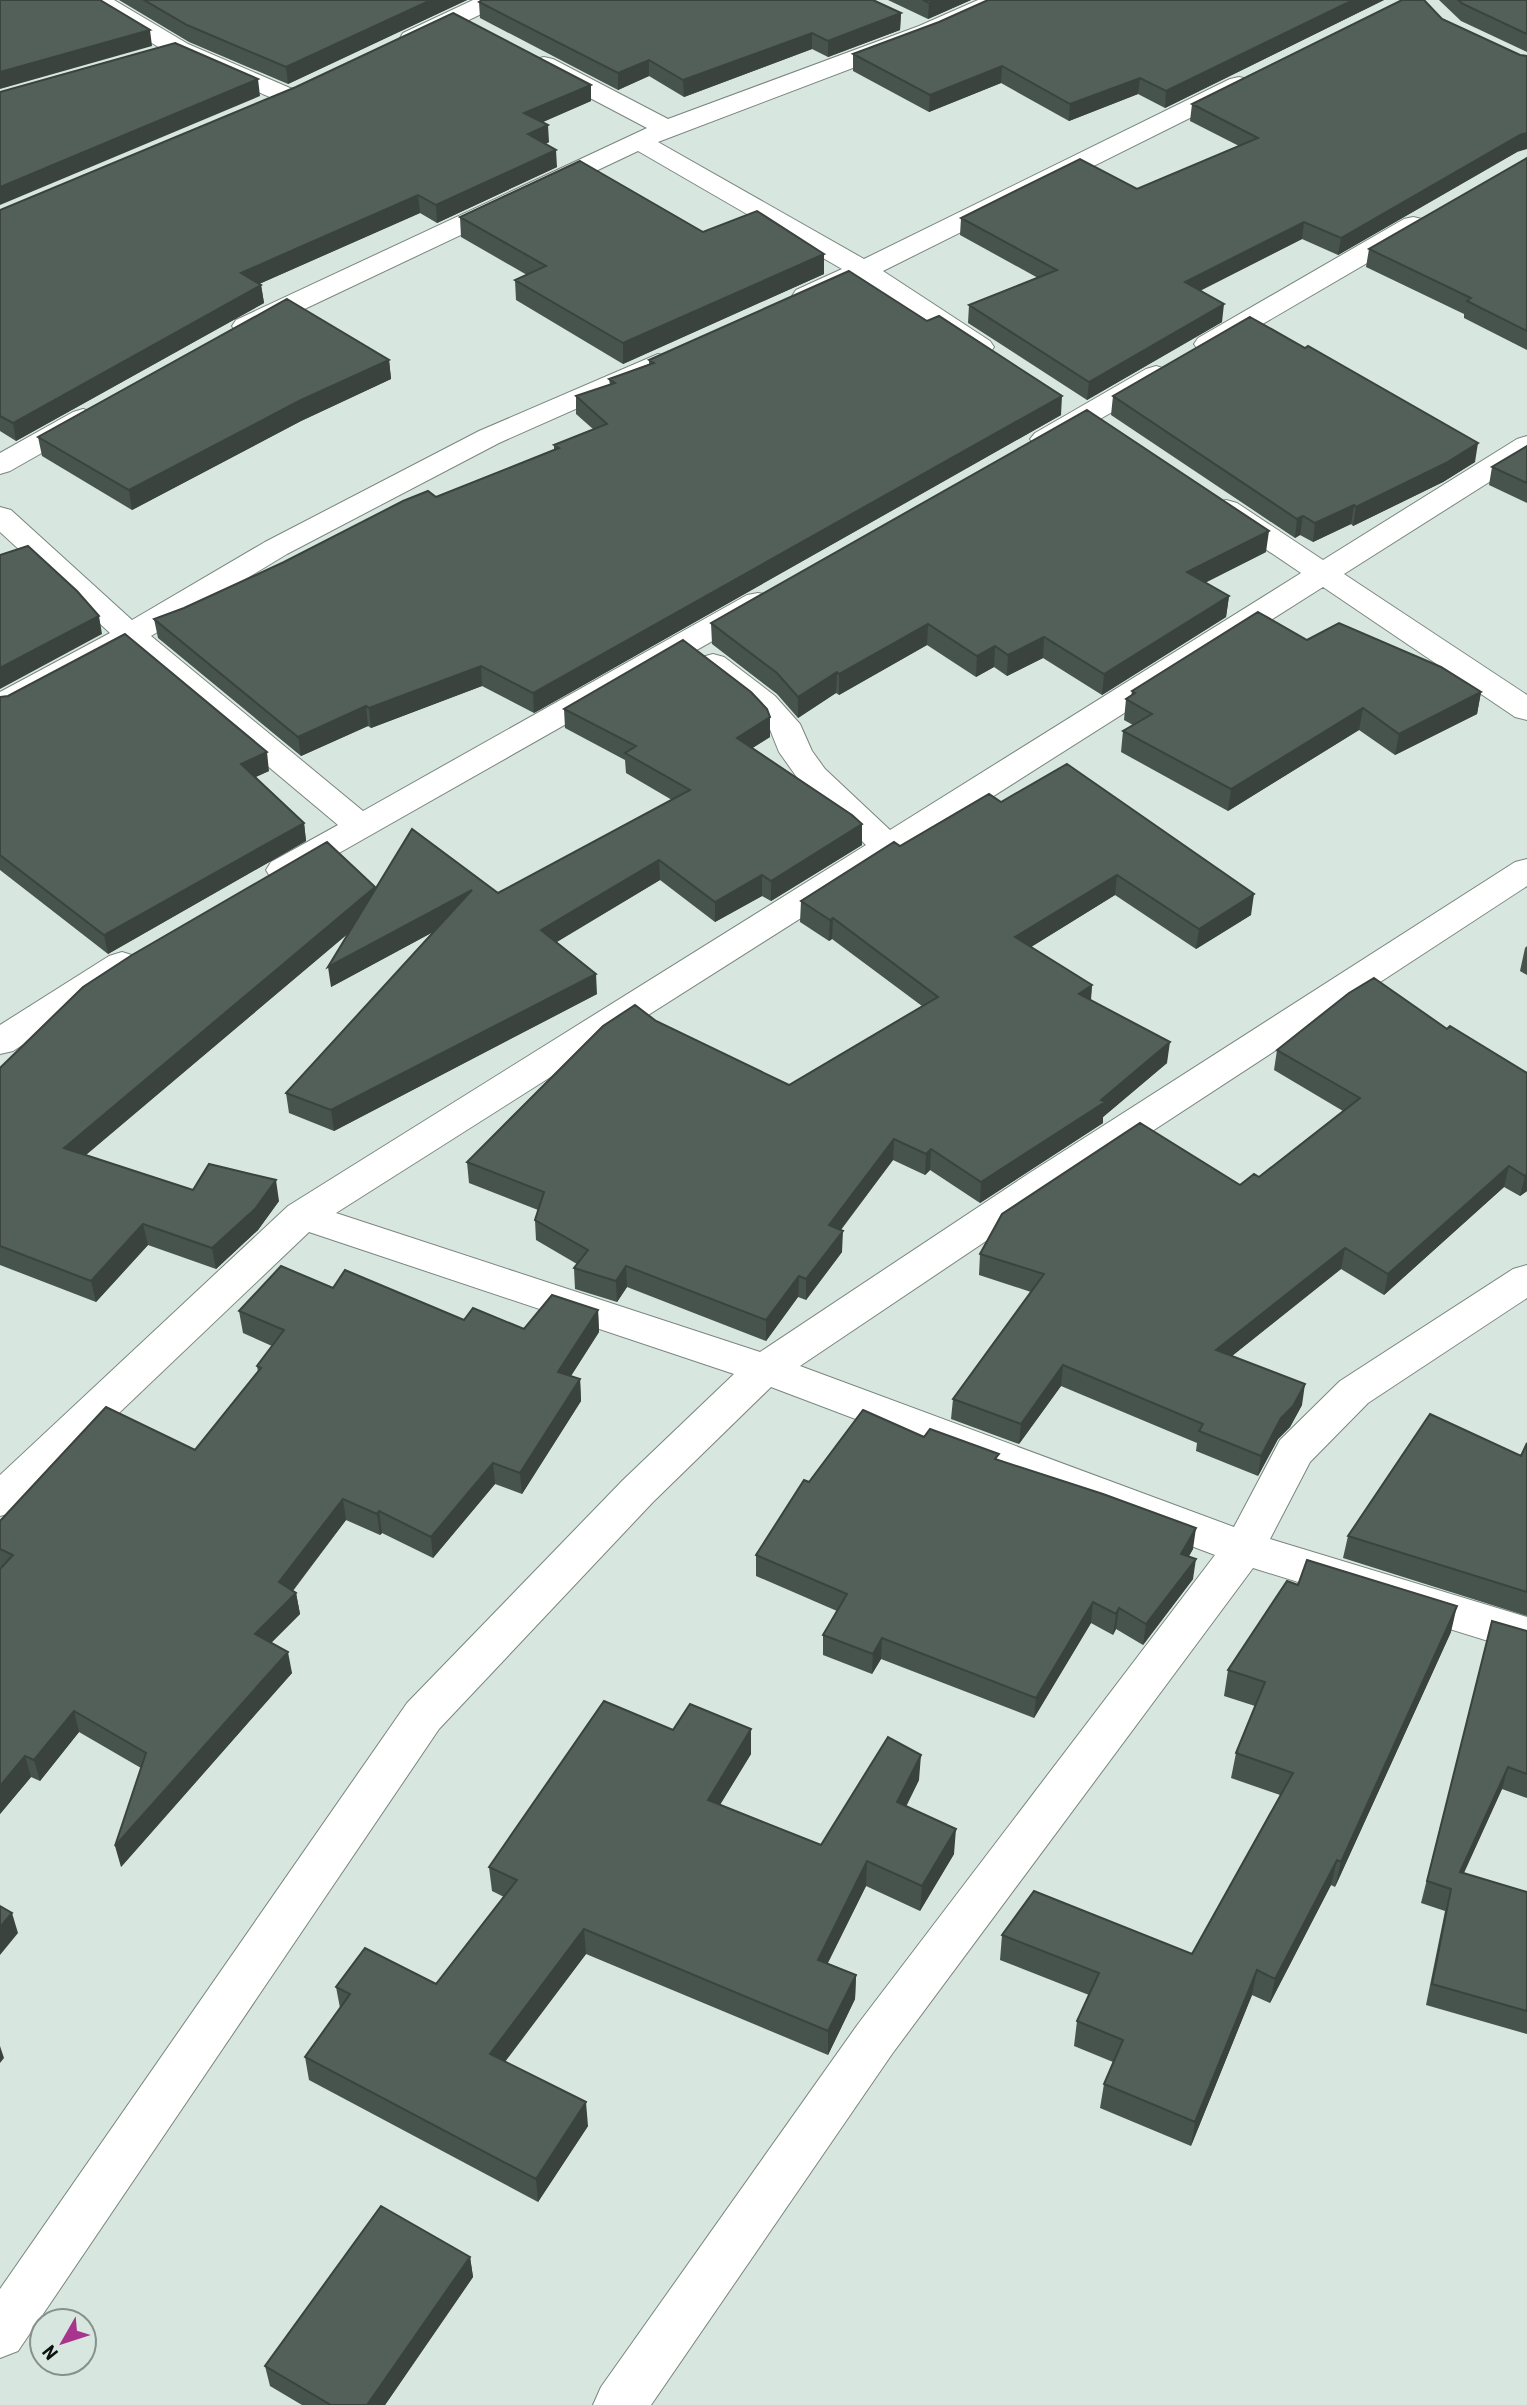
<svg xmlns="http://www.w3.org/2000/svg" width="1527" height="2405" viewBox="0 0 1527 2405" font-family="'Roboto Condensed',sans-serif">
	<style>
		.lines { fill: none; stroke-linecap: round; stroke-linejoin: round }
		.minor-casing { stroke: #79867f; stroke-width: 2 }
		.minor { fill: #fff; fill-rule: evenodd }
		.wall { fill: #47534d }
		.shaded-wall { fill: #3a433e }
		.building { fill: #536059; stroke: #3a433e; stroke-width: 2 }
	</style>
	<rect width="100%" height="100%" fill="#d7e6de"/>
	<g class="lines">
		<g class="minor-casing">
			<path id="minor" d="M85 0H114L188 44 297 91 301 96 297 101 288 104 279 101 170 54 89 5Z
				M473 0H504L500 5 421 43 412 45 403 43 400 38 403 33Z
				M978 0H1010L1006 5 937 36 658 142 864 259 1230 79 1239 77 1248 79 1251 84 1248 89 883 271 990 341 994 347 990 353 980 355 970 353 861 281C842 290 818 307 796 302L792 296 796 290 842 269 638 151 256 332 246 334 236 332 232 326 236 320 647 128 535 69 532 64 535 59 544 57 553 59 668 119 919 26Z
				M1413 217 1422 219 1426 225 1422 231 1218 350 1208 352 1198 350 1194 344 1198 338 1404 219Z
				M658 354 668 356 672 362 668 368 499 443 287 554 151 636 363 811 747 595 758 593 769 595 774 602 769 609 295 878 283 881 271 878 266 870 271 862 338 825 128 649 11 712 0 715V692L110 633 0 532V507L11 510 132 620 265 542 479 431Z
				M1156 366 1166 369 1170 375 1166 381 1055 445 1045 448 1035 445 1030 439 1035 433 1146 369Z
				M83 409 93 412 97 418 93 424 10 471 0 474V453L73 412Z
				M1527 436V458L1344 574 1527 695V720L1515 717 1323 587 336 1213 760 1352 1028 1174 1515 862 1527 859V886L1056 1194 800 1366 1234 1527 1280 1440 1340 1381 1513 1269 1527 1265V1298L1368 1403 1310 1462 1270 1539 1527 1617V1653L1253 1568 892 2054 651 2405H593L601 2387 858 2024 1215 1555 771 1387 653 1502 439 1729 18 2351 0 2358V2289L407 1703 623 1480 734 1374 309 1232 15 1512 0 1516V1475L288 1206 866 845 801 783 779 752 769 727 753 710 702 671 697 664 702 657 713 654 724 657 775 696 800 724 812 751 825 769 890 830 1301 573 1215 515 1211 509 1215 503 1226 500 1237 503 1323 560 1517 439Z
				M122 952 135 956 140 964 135 972 13 1051 0 1054V1025L109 956Z"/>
		</g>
		<use href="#minor" class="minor"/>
	</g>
	<path class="wall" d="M119 0H467L288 84 189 42Z
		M888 0H971L928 19Z
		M1384 0 1165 108 1138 94 1069 121 1001 83 929 112 853 71V54L939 22Z
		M1439 0H1527V52L1461 21Z
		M479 2 901 13 900 30 828 57 812 49 684 97 649 76 618 90 480 18Z
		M591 85V101L542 122 549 142 546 144 557 167 437 223 420 213 259 284 261 285 264 303 16 441 0 431V210Z
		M1192 104 1517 152 1338 255 1302 239 1200 291 1222 322 1087 400 968 323 969 305 1038 278 960 235 961 218 1137 189 1239 146 1190 121Z
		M1527 158V350L1464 318V314L1366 267 1369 249Z
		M460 217 703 232 824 274 623 364 516 300 515 280 527 275 461 237Z
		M389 360 391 379 301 421 132 510 42 456 38 437Z
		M649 360 1061 415 534 713 482 686 371 728 368 726 301 756 158 638 154 619 184 608 436 497 554 450V445L593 429 576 414V396L610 385 609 379 649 364Z
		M1113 396 1475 462 1443 482 1353 526 1351 524 1313 542 1300 535 1295 538 1111 415Z
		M1527 446V503L1489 485 1492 467Z
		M1266 552 1205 583 1229 596 1226 617 1102 695 1043 658 1007 676 994 667 976 677 927 645 839 695 836 693 798 718 777 694 712 644 711 623Z
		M1307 640 1481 692 1477 714 1395 755 1359 730 1228 811 1121 752 1123 731 1133 725 1124 720 1126 699 1131 696 1132 691Z
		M0 697 269 771 256 777 304 823 306 841 108 954 0 870Z
		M564 709 770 717V737L752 748 862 845 771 901 762 896 715 922 660 880 556 942 597 994 334 1131 289 1113 286 1093 433 932 331 987 350 932 86 1155 193 1190 279 1201 258 1230 216 1269 148 1245 96 1302 0 1265V1068L375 887V890L498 893 672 800 626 773 625 760 565 728Z
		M1001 802 1251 915 1196 949 1115 895 1031 947 1092 985 1091 1001 1167 1063 1103 1117V1123L980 1203 930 1170 925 1175 893 1160 841 1230 842 1252 806 1300 798 1297 766 1341 627 1287 617 1302 575 1289 574 1268 577 1264 536 1240 535 1220 538 1210 469 1183 467 1162 656 1021 789 1085 922 1006 832 939 829 941 800 922 801 901 900 846Z
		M1527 946V975L1520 971 1525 948Z
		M1447 1029 1527 1073V1191L1520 1196 1504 1187 1384 1295 1341 1269 1232 1356 1302 1405 1290 1427 1278 1439 1258 1476 1196 1451 1197 1443 1061 1386 1019 1444 951 1419 953 1399 1031 1292 979 1275 980 1254 1240 1185 1259 1177 1343 1111 1274 1070 1277 1050Z
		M333 1288 464 1320 524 1329 598 1310 599 1332 571 1376 580 1379 581 1401 522 1494 495 1484 433 1558 382 1533 380 1535 346 1520 293 1591 296 1593 300 1614 271 1643 292 1673 121 1867 141 1768 79 1732 40 1781 31 1777 0 1814V1569L1 1568 0 1567V1521L195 1450 258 1372 257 1366 272 1346 243 1333 239 1311Z
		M924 1437 998 1460 1193 1549 1189 1556 1193 1579 1143 1645 1116 1629 1113 1635 1091 1623 1034 1718 881 1659 872 1674 823 1655V1635L837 1611 756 1576V1555L809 1482Z
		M1527 1443V1616L1343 1558 1348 1536 1521 1456Z
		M1492 1621 1527 1631V1798L1502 1789 1464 1873 1527 1892V2034L1426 2005 1445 1911 1421 1903Z
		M1451 1632 1335 1887 1331 1885 1270 2003 1252 1995 1191 2146 1100 2108 1104 2084 1113 2062 1074 2046 1077 2021 1089 1995 1000 1960 1002 1935 1192 1954 1280 1795 1231 1778 1236 1753 1255 1706 1224 1696 1228 1670Z
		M673 1730 751 1754 720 1805 821 1845 919 1780 906 1807 954 1854 920 1911 866 1886 828 1963 856 1975 855 1999 828 2055 586 1954 505 2061 588 2126 538 2202 309 2080 305 2057 340 2008 336 1987 436 1984 504 1897 492 1891 489 1867Z
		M470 2257 473 2277 385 2405H302L270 2386 265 2366Z"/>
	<path class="shaded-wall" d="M431 0H467L288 84 286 67Z
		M935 0H971L928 19 929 3Z
		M1353 0H1384L1165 108 1166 91Z
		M901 13 900 30 828 57V41Z
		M150 30 152 46 0 89V72Z
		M812 33V49L684 97 683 80Z
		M649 60V76L618 90V73Z
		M1002 66 1001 83 929 112 930 95Z
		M1140 78 1138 94 1069 121 1070 104Z
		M258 79 260 96 0 205V187Z
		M591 85V101L525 130 524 113Z
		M548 125 549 142 529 151 528 134Z
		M1527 133V149L1517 152 1338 255 1341 238 1520 135Z
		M556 150 557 167 437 223 436 205Z
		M418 195 420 213 243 291 241 273Z
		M1304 222 1302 239 1183 299 1185 282Z
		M824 254V274L623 364V343Z
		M261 285 264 303 16 441 13 423Z
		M1224 304 1222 322 1087 400 1089 382Z
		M389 360 391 379 301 421 132 510 129 490 299 401Z
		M1062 396 1061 415 534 713 533 693Z
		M1478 443 1475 462 1443 482 1353 526 1356 507Z
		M1354 505 1351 524 1313 542 1315 523Z
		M1303 516 1300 535 1295 538 1297 519Z
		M1269 531 1266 552 1184 593 1187 572Z
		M1229 596 1226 617 1102 695 1104 674Z
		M99 616 102 634 0 689V668Z
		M928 624 927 645 839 695V674Z
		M1044 637 1043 658 1007 676 1008 655Z
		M995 646 994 667 976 677 977 656Z
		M481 666 482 686 371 728 369 708Z
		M837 672 836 693 798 718V697Z
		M1481 692 1477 714 1395 755 1399 734Z
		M366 706 368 726 301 756 298 737Z
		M1363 708 1359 730 1228 811 1231 789Z
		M770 717V737L737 758V738Z
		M267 752 269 771 244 782 241 764Z
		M304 823 306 841 108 954 104 935Z
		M862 824V845L771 901V881Z
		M659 860 660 880 542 951 541 930Z
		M762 875V896L715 922V902Z
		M1117 875 1115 895 1013 958 1015 937Z
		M375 887 377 909 69 1169 64 1148Z
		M472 890 474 910 331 987 328 967Z
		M1254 894 1251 915 1196 949 1199 929Z
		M833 918 832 939 829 941 830 920Z
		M596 974 597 994 334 1131 331 1110Z
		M1092 985 1090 1005 1079 994Z
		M1170 1042 1167 1063 1103 1117V1123L980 1203 981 1182 1101 1100Z
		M894 1139 893 1160 828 1246 829 1225Z
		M931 1149 930 1170 925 1175 926 1154Z
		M1509 1166 1504 1187 1384 1295 1388 1274Z
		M1527 1174V1191L1520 1196 1525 1176Z
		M276 1180 279 1201 258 1230 216 1269 212 1248Z
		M143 1224 148 1245 96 1302 91 1281Z
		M843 1231 842 1252 806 1300V1279Z
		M1345 1248 1341 1269 1213 1371 1216 1350Z
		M626 1266 627 1287 617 1302 616 1281Z
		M799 1276 798 1297 766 1341V1320Z
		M598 1310 599 1332 560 1393 558 1372Z
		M1063 1365 1061 1386 1019 1444 1021 1424Z
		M580 1379 581 1401 522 1494 520 1473Z
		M1305 1384 1302 1405 1290 1427 1278 1439 1258 1476 1261 1456 1281 1418Z
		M493 1463 495 1484 433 1558 431 1537Z
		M343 1499 346 1520 282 1604 279 1582Z
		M379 1511 382 1533 380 1535 377 1514Z
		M1196 1528 1193 1549 1178 1575 1181 1554Z
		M1196 1559 1193 1579 1143 1645 1146 1624Z
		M296 1593 300 1614 259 1655 255 1634Z
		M1093 1602 1091 1623 1034 1718 1036 1698Z
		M1457 1606 1451 1632 1335 1887 1341 1862Z
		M1119 1608 1116 1629 1113 1635 1116 1614Z
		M882 1638 881 1659 872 1674 873 1654Z
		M288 1652 292 1673 121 1867 115 1846Z
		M74 1711 79 1732 40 1781 34 1760Z
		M751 1729V1754L708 1824V1800Z
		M921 1755 919 1780 895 1827 897 1802Z
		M25 1756 31 1777 0 1814V1786Z
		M1508 1767 1502 1789 1454 1894 1460 1872Z
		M956 1829 954 1854 920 1911 922 1886Z
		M1337 1860 1331 1885 1270 2003 1275 1979Z
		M867 1861 866 1886 817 1984 818 1960Z
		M12 1913 18 1933 0 1955V1927Z
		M584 1929 586 1954 493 2078 490 2054Z
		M1257 1970 1252 1995 1191 2146 1195 2122Z
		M856 1975 855 1999 828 2055V2031Z
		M0 2046 4 2058 0 2063Z
		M586 2102 588 2126 538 2202 536 2179Z
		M470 2257 473 2277 385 2405H367Z"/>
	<path class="building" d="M0 0H100L150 30 0 72Z
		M144 0H431L286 67 187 25Z
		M482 0H873L901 13 828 41 812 33 683 80 649 60 618 73 479 2Z
		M923 0H935L929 3Z
		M988 0H1353L1166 91 1140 78 1070 104 1002 66 930 95 853 54 939 22Z
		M1402 0H1424L1442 19 1520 55 1527 56V133L1520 135 1341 238 1304 222 1185 282 1224 304 1089 382 969 305 1057 270 961 218 1080 159 1137 189 1258 138 1192 104Z
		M1458 0H1527V34L1463 4Z
		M453 13 591 85 524 113 548 125 528 134 556 150 436 205 418 195 241 273 261 285 13 423 0 416V210L296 87Z
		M175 43 258 79 0 187V92Z
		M1527 158V331L1467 301 1471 298 1369 249Z
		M580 161 703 232 757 211 824 254 623 343 515 280 546 266 460 217Z
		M849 271 927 321 939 316 1062 396 533 693 481 666 369 708 366 706 298 737 154 619 184 608 284 562 403 501 428 491 436 497 559 448 554 445 607 424 576 396 615 383 609 379 654 363 649 360Z
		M287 299 389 360 299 401 129 490 38 437Z
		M1250 317 1305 348 1308 346 1478 443 1446 463 1356 507 1354 505 1315 523 1303 516 1297 519 1113 396Z
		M1087 410 1269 531 1187 572 1229 596 1104 674 1044 637 1008 655 995 646 977 656 928 624 839 674 837 672 798 697 777 673 711 623Z
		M1527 446V483L1492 467Z
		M28 546 77 591 99 616 0 668V555Z
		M1258 612 1307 640 1339 623 1441 667 1481 692 1399 734 1363 708 1231 789 1123 731 1152 714 1126 699 1135 693 1132 691Z
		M125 634 267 752 241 764 304 823 104 935 0 855V697L8 696Z
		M683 640 751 692 767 709 770 717 737 738 852 815 862 824 771 881 762 875 715 902 659 860 541 930 596 974 331 1110 286 1093 472 890 328 967 412 829 498 893 690 790 625 753 636 746 564 709Z
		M1067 764 1254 894 1199 929 1117 875 1015 937 1092 985 1079 994 1170 1042 1101 1100 1105 1102 981 1182 931 1149 926 1154 894 1139 829 1225 843 1231 806 1279 799 1276 766 1320 626 1266 616 1281 574 1268 588 1250 535 1220 544 1192 467 1162 603 1026 635 1005 656 1021 789 1085 938 997 833 918 830 920 801 901 894 842 900 846 989 794 1001 802Z
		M327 842 375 887 64 1148 193 1190 209 1164 276 1180 255 1209 212 1248 143 1224 91 1281 0 1246V1068L83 987 132 955Z
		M1374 978 1447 1029 1450 1026 1527 1073V1174L1525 1176 1509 1166 1388 1274 1345 1248 1216 1350 1305 1384 1293 1406 1281 1418 1261 1456 1199 1431 1203 1424 1063 1365 1021 1424 953 1399 1044 1274 980 1254 1002 1214 1140 1123 1240 1185 1254 1174 1259 1177 1360 1098 1277 1050 1349 993Z
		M281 1266 333 1288 345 1270 464 1320 473 1308 524 1329 552 1295 598 1310 558 1372 580 1379 520 1473 493 1463 431 1537 379 1511 377 1514 343 1499 279 1582 296 1593 255 1634 288 1652 115 1846 146 1753 74 1711 34 1760 25 1756 0 1786V1569L13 1555 0 1549V1521L106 1407 195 1450 261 1368 257 1366 284 1330 239 1311Z
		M863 1410 924 1437 930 1429 999 1454 995 1459 1103 1494 1196 1528 1181 1554 1196 1559 1146 1624 1119 1608 1116 1614 1093 1602 1036 1698 882 1638 873 1654 823 1635 847 1594 756 1555 804 1480 809 1482Z
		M1430 1414 1521 1456 1527 1443V1592L1348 1536Z
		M1307 1560 1457 1606 1341 1862 1337 1860 1275 1979 1257 1970 1195 2122 1104 2084 1123 2040 1077 2021 1099 1973 1002 1935 1034 1891 1192 1954 1293 1773 1236 1753 1265 1682 1228 1670 1287 1581 1298 1585Z
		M1492 1621 1527 1631V1774L1508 1767 1460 1872 1527 1892V2011L1432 1984 1451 1889 1427 1881Z
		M604 1701 673 1730 690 1704 751 1729 708 1800 821 1845 888 1737 921 1755 897 1802 956 1829 922 1886 867 1861 818 1960 856 1975 828 2031 584 1929 490 2054 586 2102 536 2179 305 2057 350 1994 336 1987 365 1948 436 1984 517 1880 489 1867Z
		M0 1906 12 1913 0 1927Z
		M381 2206 470 2257 367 2405H331L265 2366Z"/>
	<g transform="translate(63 2342) rotate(231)"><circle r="33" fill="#d7e6de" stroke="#86918b" stroke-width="2"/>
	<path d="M0-5L12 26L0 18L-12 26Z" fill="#a9348d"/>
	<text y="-10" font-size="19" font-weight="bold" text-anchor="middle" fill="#0d120f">N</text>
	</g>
</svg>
